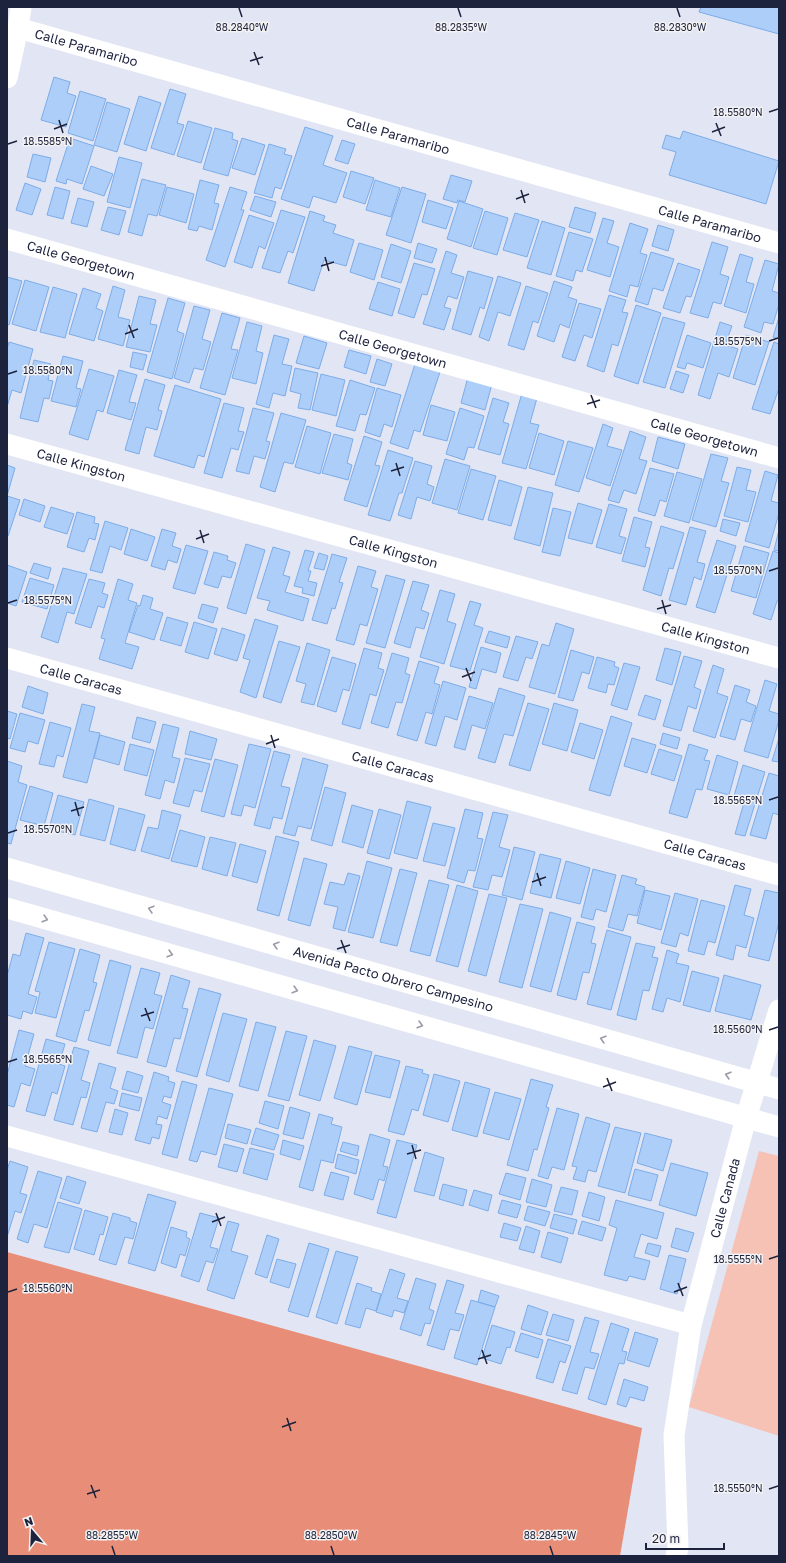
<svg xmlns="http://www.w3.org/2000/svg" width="786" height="1563" viewBox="0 0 786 1563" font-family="'Golos Text',sans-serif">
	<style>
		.green { fill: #f5c2b5 }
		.forest { fill: #e88d77 }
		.building { fill: #adcef8; stroke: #7dace8 }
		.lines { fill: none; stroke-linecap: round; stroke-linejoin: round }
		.street { stroke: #fff; stroke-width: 21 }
		.oneway { stroke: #999ca8 }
		.ticks { fill: none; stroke: #1d223d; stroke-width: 1.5 }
		.labels { text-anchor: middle; stroke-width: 3; stroke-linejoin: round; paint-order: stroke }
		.street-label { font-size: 13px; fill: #1d223d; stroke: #f3f3f3 }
		.ticks-label { font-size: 10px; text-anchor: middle; fill: #1d223d; stroke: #f3f3f3; stroke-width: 3; stroke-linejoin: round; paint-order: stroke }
	</style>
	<rect width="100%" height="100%" fill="#e2e6f4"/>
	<path class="green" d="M759 1151 779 1156V1436L689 1407Z"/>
	<path class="forest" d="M7 1252 642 1428 620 1556H7Z"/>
	<path class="building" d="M701 7H779V34L699 12Z
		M54 77 70 82 67 93 76 96 66 127 41 120Z
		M170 89 186 94 177 123 184 125 174 155 151 148Z
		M80 91 106 99 93 141 68 133Z
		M139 96 161 103 146 151 124 144Z
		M107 102 130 109 117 152 94 145Z
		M188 121 212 128 201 163 177 156Z
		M305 127 333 136 323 165 347 173 336 203 313 196 309 208 281 199Z
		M215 128 233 133 232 139 238 141 228 176 203 169Z
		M683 131 779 161 766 204 669 175 676 152 662 148 666 135 680 139Z
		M70 138 94 146 82 184 67 179 66 184 56 181Z
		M242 138 265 145 255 175 232 168Z
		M342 140 355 144 348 164 335 160Z
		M269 144 286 149 284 154 292 156 281 189 275 187 272 198 254 193Z
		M33 154 51 158 45 182 27 177Z
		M119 157 142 163 130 208 107 202Z
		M91 166 113 174 104 196 83 189Z
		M351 171 374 178 365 204 343 197Z
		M451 175 472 181 465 202 458 200 457 203 443 199Z
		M142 179 166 185 157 216 148 214 142 236 128 232Z
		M200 180 219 185 214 203 219 204 212 230 199 226 197 231 188 229Z
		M375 180 400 188 391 217 366 210Z
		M25 183 41 189 32 215 16 210Z
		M55 187 70 191 63 219 47 215Z
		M167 187 194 194 186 223 159 215Z
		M230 187 247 192 241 210H244L225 267 206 260Z
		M402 187 426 194 411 243 386 235Z
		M255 196 276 202 271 217 250 210Z
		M78 198 94 202 87 227 71 223Z
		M428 200 453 208 446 229 422 222Z
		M459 201 483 209 471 247 447 239Z
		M108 207 126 211 119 235 101 230Z
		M575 207 596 213 590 233 569 227Z
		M281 210 305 217 293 253 288 251 280 273 262 268Z
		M310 211 325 216 323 221 336 225 333 233 354 240 346 266 324 260 314 291 288 283Z
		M485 211 508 218 497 255 473 248Z
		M515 213 539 220 527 257 503 250Z
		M249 215 274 223 265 249 259 246 252 268 234 262Z
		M603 218 614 221 607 243 619 247 610 277 587 270Z
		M542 221 565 228 551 275 527 268Z
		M630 223 648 229 640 253 647 255 638 287 630 285 627 297 609 291Z
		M658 225 674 230 668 251 652 246Z
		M569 232 593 239 582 272 576 270 573 281 556 276Z
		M712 242 728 247 720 274 729 277 721 304 713 302 708 318 690 313Z
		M359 243 383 250 374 280 350 272Z
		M418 243 437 249 432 263 414 258Z
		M391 244 411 251 401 283 381 277Z
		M446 251 457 255 451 273 464 277 457 299 448 296 444 307 451 309 444 330 423 324Z
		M651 252 674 259 663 291 653 288 648 305 635 301Z
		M740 254 753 258 746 282 754 284 746 313 724 306Z
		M765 260 779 264 772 291 779 293V304L773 324 764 322 761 333 744 327Z
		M414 263 435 269 427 295 422 294 414 318 398 313Z
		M678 263 700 270 691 297 686 296 680 313 663 308Z
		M468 271 493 278 484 309 480 307 471 335 452 329Z
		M498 276 521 283 510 316 498 312 489 341 479 337Z
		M7 277 22 281 9 325 7 324Z
		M25 280 49 287 36 331 12 324Z
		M554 281 572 287 568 297 577 300 569 328 560 324 554 342 537 336Z
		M378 282 400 289 392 316 369 309Z
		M113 286 125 290 118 317 130 320 123 346 98 339Z
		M526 286 548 293 538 323 533 321 524 350 508 345Z
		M53 287 77 294 65 338 40 332Z
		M83 288 101 294 96 308 103 311 94 341 69 334Z
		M609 295 626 300 622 312 628 313 618 346 612 344 604 372 587 366Z
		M139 296 156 300 150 324 157 325 150 352 126 347Z
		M168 298 185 303 177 331 184 334 172 379 147 372Z
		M579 303 601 309 592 338 584 335 575 361 562 357Z
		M636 305 661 313 638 384 614 376Z
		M194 306 210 310 202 339 211 342 203 370 194 368 189 383 174 378Z
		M222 313 240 318 231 349 238 350 225 395 200 388Z
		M663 317 685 323 665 388 643 382Z
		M779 317V339L773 337Z
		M247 322 262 326 256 351 263 353 256 384 232 378Z
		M720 322 732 326 725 345 738 349 729 377 718 373 710 399 698 395Z
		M274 335 289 339 282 364 292 366 285 396 273 393 269 408 256 404Z
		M687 335 711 343 703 368 687 363 685 369 677 367Z
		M746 335 769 342 755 385 733 378Z
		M304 336 327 343 319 369 296 363Z
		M9 342 33 349 21 393 12 390 7 407V349Z
		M774 342 779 344V388L770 414 752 409Z
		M349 350 371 356 366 374 344 367Z
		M133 352 147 355 143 370 130 367Z
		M63 356 83 361 76 388 81 389 76 407 51 401Z
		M377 359 392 364 385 386 370 382Z
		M34 360 51 364 48 380 53 381 49 399 44 398 38 422 20 418Z
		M415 364 440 372 420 432 414 430 408 449 390 443Z
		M295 368 318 373 310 410 298 408 301 394 290 391Z
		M89 369 114 376 103 412 97 410 88 440 69 434Z
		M119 370 137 375 129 402 136 403 131 420 107 413Z
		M676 371 689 375 683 393 670 389Z
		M321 374 345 380 336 416 312 410Z
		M468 377 492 384 485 410 461 403Z
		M145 379 165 385 158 410 162 411 157 430 146 427 139 454 125 450Z
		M350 380 375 388 366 415 360 414 355 431 336 426Z
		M175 385 221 399 204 457 198 455 194 468 154 456Z
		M377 388 401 395 392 427 384 424 380 437 365 432Z
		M522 393 537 398 530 423 539 425 526 469 502 463Z
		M493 398 509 403 503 422 509 424 500 455 478 449Z
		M224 403 244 408 238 431 244 432 238 450 231 448 222 478 204 473Z
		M431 405 455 412 447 441 423 435Z
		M253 408 274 413 266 441 270 442 265 459 254 456 249 474 236 471Z
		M460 408 484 416 474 448 468 447 464 460 446 454Z
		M281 413 306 420 293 464 284 462 275 492 260 487Z
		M603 424 613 428 607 446 622 450 610 486 586 478Z
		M307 426 331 433 320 474 295 467Z
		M630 431 646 437 639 459 647 461 636 494 624 490 619 503 608 500Z
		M539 433 564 441 554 475 529 468Z
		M334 434 353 439 347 463 352 465 348 480 322 473Z
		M364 436 382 442 375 465 380 466 367 507 344 500Z
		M658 437 685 444 678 469 652 461Z
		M568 441 593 448 579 492 555 485Z
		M388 450 413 458 402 493H399L390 521 368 515Z
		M711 454 728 458 721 481 729 483 716 527 692 520Z
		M445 459 470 466 457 510 432 503Z
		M415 461 432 466 427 484 434 487 430 501 417 497 411 519 398 515Z
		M7 465 15 468 7 496Z
		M737 467 751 470 746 490 756 492 748 522 724 516Z
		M650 468 674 474 666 502 660 500 655 516 638 511Z
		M471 469 496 476 483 520 458 513Z
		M765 471 778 475 771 501 779 503V513L769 548 745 541Z
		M677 472 702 479 689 523 664 516Z
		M499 480 522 487 511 526 488 520Z
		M528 487 553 493 540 546 514 539Z
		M7 496 20 500 8 536 7 535Z
		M24 499 45 506 40 522 19 515Z
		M578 503 602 510 592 544 568 538Z
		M609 504 627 509 619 536 626 538 621 554 596 547Z
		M51 507 74 514 67 534 44 527Z
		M553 508 571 512 560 556 542 552Z
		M77 512 95 517 94 523 99 524 95 540 89 538 84 552 67 547Z
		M634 517 652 522 645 547 650 548 645 567 622 561Z
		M723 519 740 523 736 536 720 531Z
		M105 521 128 528 121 550 110 546 102 573 90 570Z
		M661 526 684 533 673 569 669 568 661 596 643 590Z
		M690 527 706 531 697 562 705 564 701 580 694 577 686 605 669 600Z
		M131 529 155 537 147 561 124 554Z
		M162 529 176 533 172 546 181 549 177 563 168 560 165 570 151 566Z
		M779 530V551L774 550Z
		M717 540 736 546 715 613 696 607Z
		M246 544 265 550 246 614 227 608Z
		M186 545 208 551 195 594 173 588Z
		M744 546 769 553 756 598 731 591Z
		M273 547 290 552 283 575 290 577 285 592 309 599 303 621 267 610 270 601 257 598Z
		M305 550 314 552 308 571H311L308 581 317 583 314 596 302 593 303 588 294 586Z
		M773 551 779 553V601H777L771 620 753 614Z
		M214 552 228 556 227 560 236 563 231 578 222 576 218 588 204 584Z
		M319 553 328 556 324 570 314 568Z
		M332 554 347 558 339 582 343 583 335 609 332 608 327 624 312 620Z
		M34 563 51 568 48 579 30 573Z
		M7 565 27 572 16 606 7 603Z
		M358 566 376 571 371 587 378 589 367 626 360 624 354 645 336 640Z
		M63 568 87 574 74 614 67 612 58 643 41 637Z
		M386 575 405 580 385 648 366 643Z
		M30 578 54 585 47 609 22 602Z
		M89 579 105 583 102 593 108 595 104 608 98 606 91 628 75 623Z
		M118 579 133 584 128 600 137 603 125 643 139 647 132 669 99 659 105 639 101 638Z
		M413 581 429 585 421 610 429 613 424 629 416 627 410 648 394 643Z
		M440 590 455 594 447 621 456 624 444 664 420 657Z
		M143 595 153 598 150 609 163 613 154 640 129 632 138 605 140 606Z
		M470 601 481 604 474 625 483 628 470 671 450 666Z
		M202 604 218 608 213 623 198 618Z
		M167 617 188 623 181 646 160 640Z
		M255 619 278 626 256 698 240 692 250 660 243 658Z
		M194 622 217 629 208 659 185 652Z
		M556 623 574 629 555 694 529 687 542 644 549 646Z
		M222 628 245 635 237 661 214 654Z
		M489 631 510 637 507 648 485 642Z
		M516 636 538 642 532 659 526 657 518 681 503 677Z
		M279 641 300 647 281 703 263 697Z
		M307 643 330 650 314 705 301 702 306 684 296 681Z
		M481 647 501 653 496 673 482 669 476 689 469 687Z
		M364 648 382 653 378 668 384 670 376 696 370 694 360 729 342 724Z
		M665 648 681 652 672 685 656 680Z
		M571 650 594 657 589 674 582 672 573 701 558 697Z
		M392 653 409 658 405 673 410 675 402 703 396 702 388 728 371 723Z
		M684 656 702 661 694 687 701 690 696 709 688 706 681 731 663 726Z
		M332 657 356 664 349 691 343 689 336 712 317 706Z
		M597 657 615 662 614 666 619 668 614 685 608 684 606 693 588 688Z
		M419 661 439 667 434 683 440 685 432 714 426 712 417 741 397 735Z
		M624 663 640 667 627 710 611 705Z
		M713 665 724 669 717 693 728 697 715 738 693 731Z
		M765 680 777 684 769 711 779 714V720L768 758 744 751Z
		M443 681 466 688 457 720 445 716 436 746 425 743Z
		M735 685 750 690 746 702 756 706 751 722 741 719 735 740 720 736Z
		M28 686 48 693 43 714 22 707Z
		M499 688 525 696 513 736 504 734 495 763 478 758Z
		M645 695 661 700 655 720 638 715Z
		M469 696 493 703 485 729 472 725 465 750 454 747Z
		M528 703 549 709 530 771 509 765Z
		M554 703 578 710 567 751 542 744Z
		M82 704 95 707 89 731 100 733 87 783 63 777Z
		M7 711 17 714 10 739 7 738Z
		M20 713 45 720 38 744 28 741 25 752 10 748Z
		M611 716 632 723 610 796 589 790Z
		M137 717 156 722 150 743 132 738Z
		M50 722 71 728 63 757 57 755 54 767 39 764Z
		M580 723 603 730 594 759 571 752Z
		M163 724 179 728 172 757 180 759 174 783 165 780 160 799 145 795Z
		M190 731 217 739 211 760 185 754Z
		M663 733 680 738 677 749 660 744Z
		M100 735 125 742 119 765 94 758Z
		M632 738 656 745 647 773 624 766Z
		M779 738V762L772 761Z
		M130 744 154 750 147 776 124 770Z
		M249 744 271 749 255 808 244 805 241 816 231 814Z
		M689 744 708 750 704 760 710 761 702 790 696 789 687 818 669 813Z
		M659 749 682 756 674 781 651 774Z
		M274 751 290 755 281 786 290 788 282 819 273 817 270 829 254 825Z
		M717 755 738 762 729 795 707 789Z
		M185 758 210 764 202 792 194 790 189 807 173 803Z
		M303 758 328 765 311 829 298 826 295 836 283 833Z
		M215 759 238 765 224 817 201 811Z
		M7 761 22 766 18 782 27 785 11 844 7 843Z
		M743 765 765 772 745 836 735 834 745 799 734 796Z
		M769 773 779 776V815L773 813 766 839 750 835Z
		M30 786 53 793 44 826 20 820Z
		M325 787 346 793 332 846 311 840Z
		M58 795 84 802 75 835 49 829Z
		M89 799 114 806 105 841 80 835Z
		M407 801 431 807 417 859 394 853Z
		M352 805 373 811 363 848 342 842Z
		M119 808 145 815 135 851 110 844Z
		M379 809 401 815 389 859 367 853Z
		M465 809 483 813 477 838 483 839 475 871 468 870 464 883 447 878Z
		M162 810 181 815 169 859 141 851 148 827 158 829Z
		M493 812 508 815 499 847 510 850 502 877 492 875 488 890 473 887Z
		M433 823 455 828 445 866 423 861Z
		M180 830 205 837 197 867 171 861Z
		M276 836 299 842 279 916 257 910Z
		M210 837 236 843 227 876 202 869Z
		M240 844 266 851 257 883 232 876Z
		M514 847 535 852 522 900 502 895Z
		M540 854 561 859 551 898 530 893Z
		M304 858 327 864 310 926 288 920Z
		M367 861 392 868 373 938 348 932Z
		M566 861 590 868 580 904 556 898Z
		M400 869 417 873 397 946 380 942Z
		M593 869 616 875 606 912 596 909 593 920 581 917Z
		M348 873 360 876 345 931 333 928 338 907 324 904 330 882 344 885Z
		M622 875 637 879 635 884 645 887 637 916 628 914 623 931 608 927Z
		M429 880 449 885 430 956 410 951Z
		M457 885 478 891 458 967 436 961Z
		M735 885 751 889 744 915 754 918 746 948 736 945 733 960 716 955Z
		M645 890 670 896 661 930 637 923Z
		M765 890 779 893V922L769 961 748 956Z
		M675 893 698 899 688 936 680 933 676 947 661 943Z
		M489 894 507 898 486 976 468 971Z
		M701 900 725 906 715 943 708 941 704 955 688 951Z
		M520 904 543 909 522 988 499 982Z
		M550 912 571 918 551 992 530 986Z
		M577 922 595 927 591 943 596 944 589 973 583 972 576 1000 557 995Z
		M607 930 631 937 611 1010 587 1004Z
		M26 933 44 938 28 994 37 997 32 1014 23 1011 21 1019 7 1015V976L13 954 20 956Z
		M49 942 75 949 56 1018 35 1013 40 992 35 991Z
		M636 943 655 947 652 957 658 958 649 991 643 990 636 1020 617 1015Z
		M80 949 100 955 93 982 97 983 89 1011 85 1010 76 1042 56 1036Z
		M667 950 679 954 676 963 689 966 680 1002 667 998 663 1012 652 1009Z
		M110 960 131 966 110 1046 88 1040Z
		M141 968 160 973 154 994 162 996 153 1029 145 1027 137 1058 117 1053Z
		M692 971 719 978 710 1012 683 1005Z
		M171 975 190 981 182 1008 188 1009 180 1039 174 1038 166 1067 147 1062Z
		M724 975 761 985 751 1020 715 1011Z
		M199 988 221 994 197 1077 176 1071Z
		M223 1013 247 1019 229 1082 206 1075Z
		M256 1022 276 1027 258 1091 239 1086Z
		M19 1030 34 1034 25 1066 35 1069 30 1086 21 1083 14 1107 7 1105V1075Z
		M286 1031 307 1036 289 1101 268 1096Z
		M46 1039 65 1044 59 1064 65 1066 57 1094 52 1092 45 1116 26 1111Z
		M314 1040 336 1046 320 1101 299 1095Z
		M349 1046 372 1052 357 1105 334 1098Z
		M74 1047 89 1051 81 1080 90 1083 86 1098 81 1097 73 1125 54 1120Z
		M375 1055 400 1061 390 1098 365 1092Z
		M99 1063 116 1068 110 1088 118 1091 114 1104 106 1102 97 1132 81 1128Z
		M406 1066 423 1070 422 1073 429 1075 418 1111 412 1109 404 1135 388 1131Z
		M127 1071 143 1076 138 1093 122 1089Z
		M154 1072 169 1077 168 1081 175 1083 171 1098 164 1096 162 1102 171 1105 167 1119 158 1116 156 1124 162 1125 159 1139 152 1137 150 1144 135 1140Z
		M434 1074 460 1081 448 1122 423 1115Z
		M531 1079 553 1085 546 1107 549 1108 537 1150 534 1149 528 1171 507 1165Z
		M182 1081 197 1085 177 1158 162 1154Z
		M465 1082 490 1089 477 1137 452 1130Z
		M209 1088 233 1094 216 1155 201 1151 197 1162 189 1160Z
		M495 1092 521 1099 509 1140 483 1133Z
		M122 1093 142 1098 139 1111 119 1106Z
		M265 1101 284 1106 278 1129 259 1123Z
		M290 1107 310 1113 303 1139 283 1134Z
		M557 1108 579 1114 564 1170 552 1167 548 1179 538 1176Z
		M115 1109 128 1113 122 1135 109 1132Z
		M319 1114 333 1118 331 1124 342 1127 333 1163 321 1160 313 1191 299 1187Z
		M586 1117 610 1124 596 1172 588 1170 585 1182 573 1179 577 1167 572 1166Z
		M228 1124 251 1130 247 1144 225 1138Z
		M615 1127 641 1133 625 1193 598 1186Z
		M256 1128 279 1135 274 1150 251 1144Z
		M645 1133 672 1140 663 1171 637 1163Z
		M370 1134 390 1140 383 1166 388 1167 384 1181 379 1179 373 1200 354 1194Z
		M283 1140 304 1146 300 1160 280 1154Z
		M397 1140 417 1145 396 1218 377 1213Z
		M343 1142 359 1146 357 1156 340 1151Z
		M224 1144 244 1149 237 1172 218 1167Z
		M250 1148 274 1154 267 1180 243 1173Z
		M425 1152 444 1158 434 1196 414 1191Z
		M338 1154 359 1160 356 1174 335 1168Z
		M10 1161 28 1167 20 1193 27 1195 21 1213 15 1211 7 1237V1170Z
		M671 1163 708 1173 696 1216 659 1205Z
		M635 1169 658 1175 651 1201 628 1195Z
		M38 1171 62 1178 47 1228 34 1224 28 1243 17 1239Z
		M331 1172 349 1177 343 1200 324 1195Z
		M506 1173 526 1178 520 1200 499 1194Z
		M67 1176 86 1182 79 1204 60 1198Z
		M532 1179 552 1185 546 1207 526 1202Z
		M443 1184 467 1190 463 1206 439 1199Z
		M561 1187 578 1191 572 1215 554 1211Z
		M474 1190 492 1195 488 1211 469 1205Z
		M589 1192 605 1197 599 1221 582 1216Z
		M148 1194 176 1202 155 1271 128 1263Z
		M502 1200 521 1205 517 1218 498 1213Z
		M616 1200 664 1213 657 1239 641 1234 634 1257 650 1261 645 1280 629 1276 627 1281 604 1275 617 1228 609 1225Z
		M58 1202 82 1209 69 1253 44 1247Z
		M528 1206 550 1212 545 1226 524 1220Z
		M85 1210 108 1217 103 1235 100 1234 94 1255 74 1249Z
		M113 1213 130 1218V1221L137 1223 133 1239 125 1237 116 1265 99 1260Z
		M200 1213 219 1218 210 1247 218 1249 213 1263 206 1261 199 1282 181 1276Z
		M554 1214 577 1220 573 1234 550 1228Z
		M228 1221 239 1224 231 1251 248 1256 234 1299 207 1290Z
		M582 1221 606 1228 602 1241 578 1234Z
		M504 1223 521 1228 517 1241 500 1237Z
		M526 1226 540 1231 534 1253 519 1249Z
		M171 1227 187 1232 186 1237 190 1239 185 1256 180 1254 176 1268 161 1263Z
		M676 1228 694 1233 688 1252 671 1247Z
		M548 1232 568 1238 561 1263 541 1257Z
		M267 1235 279 1239 267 1278 255 1274Z
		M309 1243 329 1249 308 1317 288 1311Z
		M648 1243 661 1246 658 1257 645 1253Z
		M336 1251 358 1257 337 1324 316 1317Z
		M669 1255 686 1259 677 1294 660 1289Z
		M277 1259 296 1264 289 1288 270 1282Z
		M390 1269 405 1274 397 1298 408 1301 404 1313 394 1310 392 1317 376 1312Z
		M416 1278 436 1284 429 1309 434 1311 430 1324 425 1323 421 1336 400 1329Z
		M447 1280 464 1285 455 1313 464 1315 459 1331 450 1329 444 1350 427 1345Z
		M357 1283 372 1288 371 1291 381 1294 376 1311 366 1308 360 1328 345 1324Z
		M481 1290 499 1296 495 1307 478 1302Z
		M471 1300 495 1307 477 1365 454 1358Z
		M528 1305 548 1312 541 1335 521 1329Z
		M553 1314 574 1320 568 1341 546 1335Z
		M585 1317 599 1321 590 1352 599 1354 594 1369 585 1367 577 1394 562 1390Z
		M611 1323 629 1329 622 1351 627 1352 624 1364 619 1363 606 1405 588 1399Z
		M492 1325 515 1332 510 1348 507 1347 501 1364 482 1358Z
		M635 1332 658 1339 649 1367 627 1360Z
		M521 1333 543 1340 538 1358 515 1351Z
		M548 1339 571 1346 565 1363 560 1361 553 1383 536 1378Z
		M624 1379 648 1387 644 1401 630 1397 626 1407 617 1404Z"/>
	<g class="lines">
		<g class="street">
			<path id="s1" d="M18 28 779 243"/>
			<path d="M7 78 18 28 21 7"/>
			<path id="s2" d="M7 239 779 458"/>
			<path id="s3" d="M7 444 779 658"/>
			<path id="s4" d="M7 658 779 875"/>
			<path id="s5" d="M7 868 779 1089"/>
			<path d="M7 908 779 1127"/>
			<path d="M7 1136 691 1325"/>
			<path id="s6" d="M676 1556 678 1548 674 1435 691 1325 746 1118 779 1010"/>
		</g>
	</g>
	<defs><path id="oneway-chevron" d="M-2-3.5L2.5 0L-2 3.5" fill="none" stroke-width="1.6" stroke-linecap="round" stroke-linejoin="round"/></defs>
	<g class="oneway">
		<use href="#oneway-chevron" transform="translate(151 909) rotate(-164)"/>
		<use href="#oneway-chevron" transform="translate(45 919) rotate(16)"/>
		<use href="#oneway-chevron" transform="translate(276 945) rotate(-164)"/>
		<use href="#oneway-chevron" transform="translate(170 954) rotate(16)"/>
		<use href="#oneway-chevron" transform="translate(295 990) rotate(16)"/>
		<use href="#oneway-chevron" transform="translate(420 1025) rotate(16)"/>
		<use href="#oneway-chevron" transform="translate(603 1039) rotate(-164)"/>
		<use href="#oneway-chevron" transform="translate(728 1075) rotate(-164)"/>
	</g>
	<path class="ticks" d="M239 8 242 17M458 8 461 17M677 8 680 17M254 52 259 65M250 61 263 57M769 112 778 109M59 120 63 133M716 123 721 136M54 129 67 124M712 132 725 127M8 144 17 141M521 190 525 203M516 199 529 194M325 257 329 271M321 266 334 262M129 325 134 338M125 334 138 329M769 341 778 338M8 374 17 371M591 395 596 408M587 404 600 400M396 463 400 476M391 471 404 467M200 530 204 543M196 539 209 534M769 571 778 568M662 600 666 614M8 603 17 600M657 609 671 605M466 668 471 681M462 677 475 672M271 735 275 748M266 744 279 739M769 800 778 797M75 802 79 816M71 811 84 807M8 833 17 830M537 873 541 886M532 882 546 877M341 940 346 953M337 949 350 945M145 1008 150 1021M141 1016 154 1012M769 1030 778 1027M8 1062 17 1059M607 1078 612 1091M603 1087 616 1082M412 1145 416 1159M407 1154 421 1150M216 1213 221 1226M212 1222 225 1217M769 1259 778 1256M678 1283 683 1296M8 1292 17 1289M674 1292 687 1287M482 1350 487 1364M478 1359 491 1355M287 1418 291 1431M282 1427 296 1422M91 1485 96 1498M769 1489 778 1486M87 1494 100 1490M112 1546 115 1555M331 1546 334 1555M550 1546 553 1555"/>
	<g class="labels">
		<g class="street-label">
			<text dy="5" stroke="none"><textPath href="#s1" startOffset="71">Calle Paramaribo</textPath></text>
			<text dy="5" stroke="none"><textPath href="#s1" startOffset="395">Calle Paramaribo</textPath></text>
			<text dy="5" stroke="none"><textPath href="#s1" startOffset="719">Calle Paramaribo</textPath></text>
			<text dy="5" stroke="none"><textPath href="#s2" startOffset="77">Calle Georgetown</textPath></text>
			<text dy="5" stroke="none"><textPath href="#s2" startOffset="401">Calle Georgetown</textPath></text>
			<text dy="5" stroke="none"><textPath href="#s2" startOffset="725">Calle Georgetown</textPath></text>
			<text dy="5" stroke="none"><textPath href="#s3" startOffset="77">Calle Kingston</textPath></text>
			<text dy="5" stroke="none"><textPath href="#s3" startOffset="401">Calle Kingston</textPath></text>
			<text dy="5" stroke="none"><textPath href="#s3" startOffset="725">Calle Kingston</textPath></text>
			<text dy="5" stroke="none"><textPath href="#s4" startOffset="77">Calle Caracas</textPath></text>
			<text dy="5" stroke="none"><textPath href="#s4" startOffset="401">Calle Caracas</textPath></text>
			<text dy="5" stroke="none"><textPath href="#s4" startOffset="725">Calle Caracas</textPath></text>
			<text dy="5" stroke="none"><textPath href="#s5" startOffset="402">Avenida Pacto Obrero Campesino</textPath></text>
			<text dy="5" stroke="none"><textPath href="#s6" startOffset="364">Calle Canada</textPath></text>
		</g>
	</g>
	<g class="ticks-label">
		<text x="242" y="31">88.2840°W</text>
		<text x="680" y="31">88.2830°W</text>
		<text x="461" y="31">88.2835°W</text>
		<text x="738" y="116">18.5580°N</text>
		<text x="48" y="145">18.5585°N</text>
		<text x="738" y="345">18.5575°N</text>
		<text x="48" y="374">18.5580°N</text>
		<text x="738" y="574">18.5570°N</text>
		<text x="48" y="604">18.5575°N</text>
		<text x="738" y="804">18.5565°N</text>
		<text x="48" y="833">18.5570°N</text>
		<text x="738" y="1033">18.5560°N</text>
		<text x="48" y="1063">18.5565°N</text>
		<text x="738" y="1263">18.5555°N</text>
		<text x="48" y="1292">18.5560°N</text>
		<text x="738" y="1492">18.5550°N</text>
		<text x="112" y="1539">88.2855°W</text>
		<text x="331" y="1539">88.2850°W</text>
		<text x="550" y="1539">88.2845°W</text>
	</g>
	<rect width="786" height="1563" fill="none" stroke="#1d223d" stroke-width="16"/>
	<g transform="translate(32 1531) rotate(341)" stroke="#f3f3f3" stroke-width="3" paint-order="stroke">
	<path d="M0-3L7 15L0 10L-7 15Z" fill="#1d223d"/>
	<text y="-6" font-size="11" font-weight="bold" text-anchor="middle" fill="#1d223d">N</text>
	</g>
	<path d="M646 1543v6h78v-6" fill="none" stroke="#1d223d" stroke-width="2"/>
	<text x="652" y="1543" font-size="12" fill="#1d223d" stroke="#f3f3f3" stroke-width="3" paint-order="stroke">20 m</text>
</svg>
